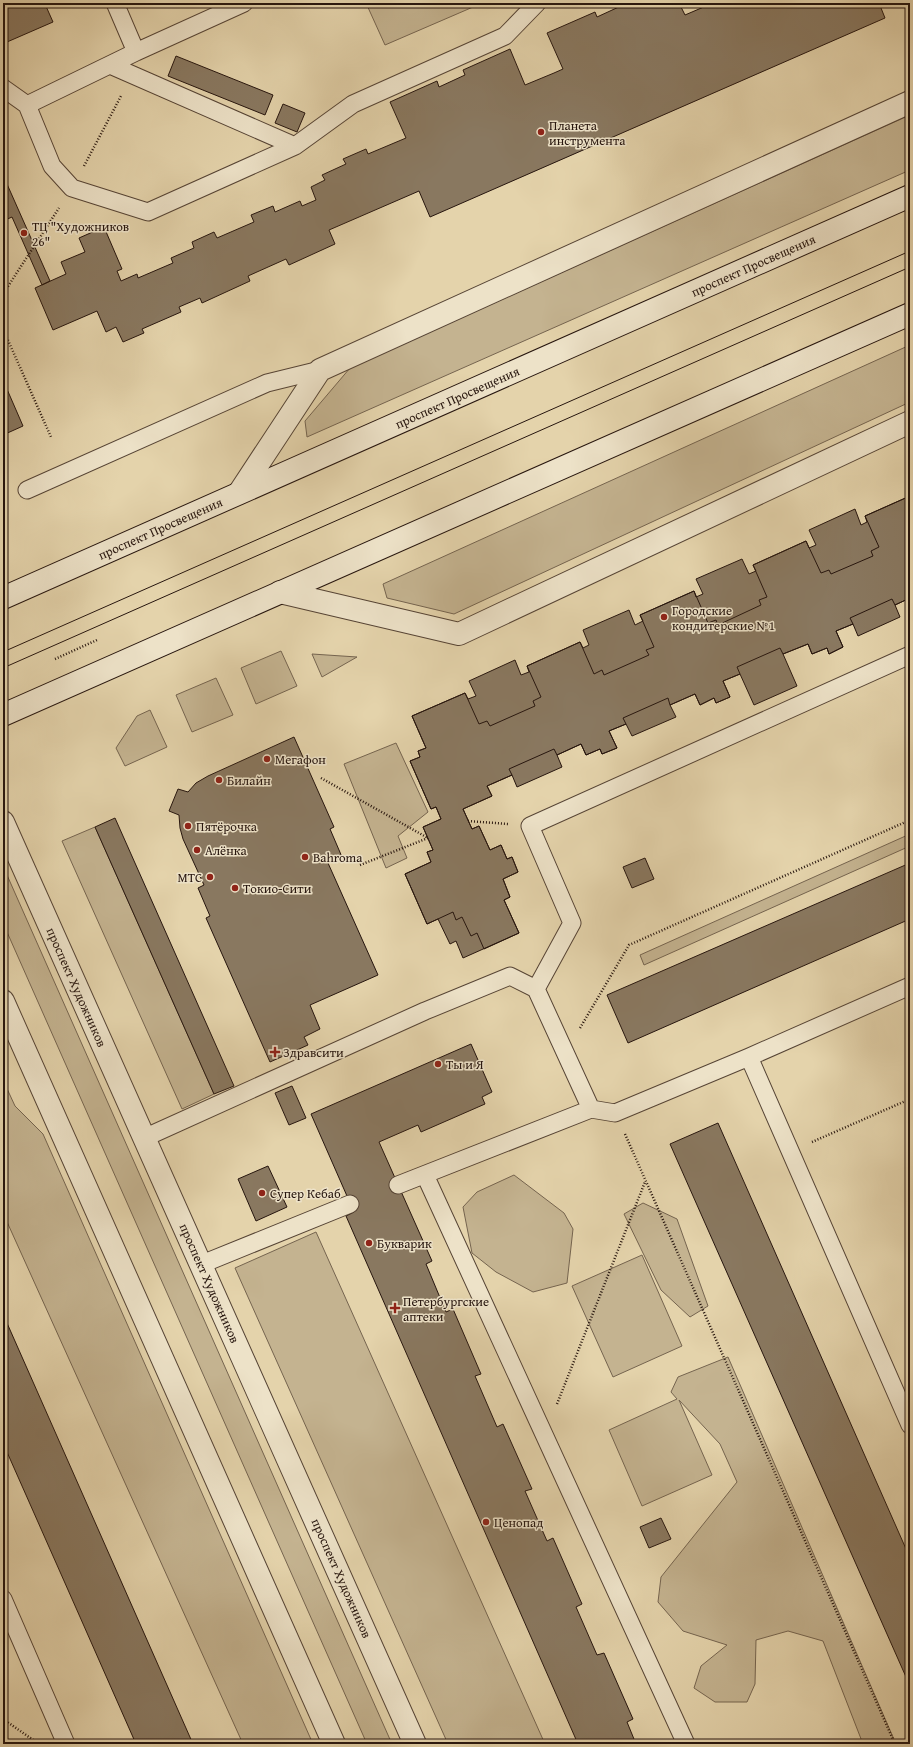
<svg xmlns="http://www.w3.org/2000/svg" width="913" height="1747" viewBox="0 0 913 1747" font-family="'Gentium Book Plus',serif">
	<style>
		.green { fill: #c4b390; stroke: #75644f }
		.building { fill: #897860; stroke: #26150e }
		.lines { fill: none; stroke-linecap: round; stroke-linejoin: round }
		.service-casing { stroke: #564435; stroke-width: 19 }
		.minor-casing { stroke: #564435; stroke-width: 24 }
		.tertiary-casing { stroke: #564435; stroke-width: 24 }
		.secondary-casing { stroke: #26150e; stroke-width: 24 }
		.path { stroke: #26150e; stroke-width: 2.5; stroke-dasharray: 1 2; stroke-linecap: butt }
		.service { stroke: #ede2c8; stroke-width: 17 }
		.minor { stroke: #ede2c8; stroke-width: 22 }
		.tertiary { stroke: #ede2c8; stroke-width: 22 }
		.secondary { stroke: #ede2c8; stroke-width: 22 }
		.tram { stroke: #26150e; stroke-width: 1 }
		.poi-dot { fill: #8f2418; stroke: #ede2c8; stroke-width: 1.5 }
		.labels { text-anchor: middle; stroke-width: 3; stroke-linejoin: round; paint-order: stroke }
		.poi-label { font-size: 13px; fill: #26150e; stroke: #ede2c8; text-anchor: start }
		.street-label { font-size: 13px; fill: #26150e; stroke: #ede2c8 }
	</style>
	<rect width="100%" height="100%" fill="#e4d3ab"/>
	<filter id="stains"><feTurbulence type="fractalNoise" baseFrequency=".005" numOctaves="4"/><feColorMatrix values="0 0 0 0 .2 0 0 0 0 .09 0 0 0 0 .02 0 0 0 .5 -.17"/></filter>
	<radialGradient id="worn" r=".72"><stop offset=".6" stop-color="#630" stop-opacity="0"/><stop offset="1" stop-color="#630" stop-opacity=".3"/></radialGradient>
	<path class="green" d="M366 3H479L480 4 385 45Z
		M910 115V170L307 437 305 421 350 368Z
		M910 345V402L454 614 387 598 383 584Z
		M281 651 297 686 256 704 241 668Z
		M312 654 357 657 322 677Z
		M216 678 233 715 192 732 176 695Z
		M150 710 167 747 125 766 116 748 137 716Z
		M396 743 428 812 398 836 407 858 386 868 344 764Z
		M95 827 214 1094 182 1109 62 841Z
		M910 834V846L644 965 640 955Z
		M3 866 392 1744H367L3 923Z
		M3 1080 15 1106 43 1134 313 1744H243L3 1213Z
		M514 1175 564 1213 573 1229 567 1283 533 1292 496 1272 472 1253 463 1207 477 1192Z
		M643 1203 677 1219 708 1306 690 1317 661 1290 624 1214Z
		M316 1232 545 1744H448L235 1268Z
		M642 1255 682 1346 613 1377 572 1286Z
		M728 1357 896 1744H863L823 1641 788 1631 756 1640 755 1684 747 1702H715L694 1688 701 1666 727 1645 683 1631 658 1602 661 1577 737 1482 720 1444 679 1400 712 1475 642 1506 609 1430 677 1399 671 1392 678 1377Z"/>
	<path class="building" d="M3 3H47L45 4 53 22 7 42 3 33Z
		M622 3H679L685 15 713 3H879L885 18 430 217 419 191 329 230 335 244 289 265 286 259 248 276 250 281 202 303 200 298 179 307 181 312 142 329 144 333 123 342 116 327 106 332 97 311 53 330 35 288 66 274 61 262 85 252 79 238 104 227 122 269 117 271 121 281 137 274 138 278 173 263 171 258 194 248 192 242 214 232 217 238 254 222 251 215 273 206 275 212 300 201 302 206 316 200 311 187 325 180 322 175 346 164 343 159 366 149 368 154 406 138 390 102 437 81 439 87 465 75 463 70 510 49 525 85 554 73 563 69 547 33 595 12 597 17 623 5Z
		M176 56 273 95 265 115 168 76Z
		M283 104 305 113 297 132 275 123Z
		M3 175 50 281 42 285 12 217 3 221Z
		M3 380 23 426 3 435Z
		M910 496V598L895 605 900 617 858 636 853 624 836 631 843 647 829 654 827 648 812 654 808 644 783 654 797 686 754 705 740 674 723 681 730 697 716 703 714 698 700 705 695 694 670 705 676 717 632 736 626 724 609 731 617 748 602 754 600 749 586 755 581 744 557 755 562 767 517 787 512 775 487 786 492 796 463 809 472 829 479 826 490 850 501 845 507 859 512 857 518 872 503 879 510 897 504 900 519 933 463 958 456 941 450 944 438 919 427 924 405 874 431 862 427 852 433 850 423 827 441 819 436 807 431 809 410 761 420 757 418 751 426 748 412 716 465 693 468 699 476 696 469 681 515 660 521 675 529 672 527 666 580 642 583 648 589 645 583 630 629 610 635 625 643 621 640 615 694 591 696 597 703 594 696 579 742 559 749 574 756 571 753 565 806 541 809 548 816 545 809 530 855 509 861 525 867 522 865 516Z
		M910 496V598L895 605 892 599 850 618 853 624 836 631 843 647 829 654 827 648 812 654 808 644 783 654 780 648 737 667 740 674 723 681 730 697 716 703 714 698 700 705 695 694 670 705 668 698 623 718 626 724 609 731 617 748 602 754 600 749 586 755 581 744 557 755 554 749 509 769 512 775 487 786 492 796 463 809 472 829 479 826 490 850 501 845 507 859 512 857 518 872 503 879 510 897 504 900 519 933 484 949 477 933 471 936 462 917 456 920 453 912 427 924 405 874 431 862 427 852 433 850 423 827 441 819 436 807 431 809 410 761 420 757 418 751 426 748 412 716 465 693 479 724 487 721 490 726 535 706 533 701 541 697 527 666 580 642 594 674 602 670 604 675 649 655 646 650 654 647 640 615 694 591 708 623 716 620 718 625 761 605 759 600 767 597 753 565 806 541 821 573 829 570 831 574 873 556 871 551 879 547 865 516Z
		M294 737 334 827 330 829 342 857 328 863 378 975 310 1005 320 1029 304 1037 308 1045 270 1062 206 918 210 916 198 888 204 885 183 839 180 828 179 815 169 811 178 789 188 792 196 783 208 776Z
		M115 818 234 1086 214 1094 95 827Z
		M645 858 654 879 632 888 623 867Z
		M910 863V919L628 1043 607 995Z
		M471 1044 492 1092 482 1097 485 1104 421 1132 418 1125 379 1142 432 1261 426 1264 446 1312 453 1309 481 1374 475 1376 497 1427 503 1424 532 1489 525 1491 547 1541 553 1538 582 1604 576 1607 597 1655 604 1653 633 1719 627 1722 636 1744H578L346 1216 354 1212 311 1114Z
		M292 1086 306 1118 289 1125 275 1093Z
		M718 1123 910 1558V1686L670 1144Z
		M268 1166 287 1207 256 1221 238 1179Z
		M3 1314 193 1744H136L80 1617 3 1443Z
		M661 1518 671 1539 649 1548 640 1527Z"/>
	<g class="lines">
		<g class="service-casing">
			<path id="service" d="M115 3 136 52
				M110 65 295 146
				M3 88 27 105 52 166 72 188 148 212 295 146 353 104 505 36 537 3
				M27 105 136 52 244 3
				M27 490 267 383 320 370
				M536 989 572 923 530 826 910 655
				M749 1057 910 1425
				M144 1138 425 1011 510 976 536 989 591 1109
				M425 1175 686 1744
				M398 1185 591 1109 615 1113 749 1057 910 986
				M202 1264 350 1204
				M3 1599 66 1744"/>
		</g>
		<g class="minor-casing">
			<path id="minor" d="M239 493 320 370 910 102
				M280 592 459 634 910 422"/>
		</g>
		<g class="tertiary-casing">
			<path id="tertiary" d="M3 822 415 1744
				M3 1001 334 1744"/>
		</g>
		<g class="secondary-casing">
			<path id="secondary" d="M3 598 910 196
				M3 715 910 314"/>
		</g>
		<path class="path" d="M84 166 121 96
			M3 294 59 208
			M3 329 51 437
			M55 659 97 640
			M321 778 428 838
			M468 821 508 824
			M360 865 428 838
			M580 1028 629 945 910 820
			M625 1134 895 1744
			M812 1142 910 1099
			M557 1404 645 1182
			M3 1719 39 1744"/>
		<use href="#service" class="service"/>
		<use href="#minor" class="minor"/>
		<use href="#tertiary" class="tertiary"/>
		<use href="#secondary" class="secondary"/>
		<path class="tram" d="M3 652 910 251
			M3 668 910 267"/>
	</g>
	<g class="poi-dot">
		<circle cx="541" cy="132" r="4"/>
		<circle cx="24" cy="233" r="4"/>
		<circle cx="664" cy="617" r="4"/>
		<circle cx="267" cy="759" r="4"/>
		<circle cx="219" cy="780" r="4"/>
		<circle cx="188" cy="826" r="4"/>
		<circle cx="197" cy="850" r="4"/>
		<circle cx="305" cy="857" r="4"/>
		<circle cx="210" cy="877" r="4"/>
		<circle cx="235" cy="888" r="4"/>
		<path d="M273 1046h4v4h4v4h-4v4h-4v-4h-4v-4h4z"/>
		<circle cx="438" cy="1064" r="4"/>
		<circle cx="262" cy="1193" r="4"/>
		<circle cx="369" cy="1243" r="4"/>
		<path d="M393 1302h4v4h4v4h-4v4h-4v-4h-4v-4h4z"/>
		<circle cx="486" cy="1522" r="4"/>
	</g>
	<g class="labels">
		<g class="poi-label">
			<text x="549" y="130">Планета<tspan x="549" dy="15">инструмента</tspan></text>
			<text x="32" y="231">ТЦ "Художников<tspan x="32" dy="15">26"</tspan></text>
			<text x="672" y="615">Городские<tspan x="672" dy="15">кондитерские №1</tspan></text>
			<text x="275" y="764">Мегафон</text>
			<text x="227" y="785">Билайн</text>
			<text x="196" y="831">Пятёрочка</text>
			<text x="205" y="855">Алёнка</text>
			<text x="313" y="862">Bahroma</text>
			<text x="202" y="882" text-anchor="end">МТС</text>
			<text x="243" y="893">Токио-Сити</text>
			<text x="283" y="1057">Здравсити</text>
			<text x="446" y="1069">Ты и Я</text>
			<text x="270" y="1198">Супер Кебаб</text>
			<text x="377" y="1248">Букварик</text>
			<text x="403" y="1306">Петербургские<tspan x="403" dy="15">аптеки</tspan></text>
			<text x="494" y="1527">Ценопад</text>
		</g>
		<g class="street-label">
			<text transform="translate(753 265) rotate(-24)" y="5">проспект Просвещения</text>
			<text transform="translate(457 397) rotate(-24)" y="5">проспект Просвещения</text>
			<text transform="translate(160 528) rotate(-24)" y="5">проспект Просвещения</text>
			<text transform="translate(77 987) rotate(66)" y="5">проспект Художников</text>
			<text transform="translate(210 1283) rotate(66)" y="5">проспект Художников</text>
			<text transform="translate(342 1578) rotate(66)" y="5">проспект Художников</text>
		</g>
	</g>
	<rect width="913" height="1747" fill="none" stroke="#e4d3ab" stroke-width="16"/>
	<rect x="4" y="4" width="905" height="1739" fill="none" stroke="#26150e" stroke-width="2"/>
	<rect x="8" y="8" width="897" height="1731" fill="none" stroke="#26150e"/>
	<rect width="100%" height="100%" filter="url(#stains)"/>
	<rect width="100%" height="100%" fill="url(#worn)"/>
</svg>
